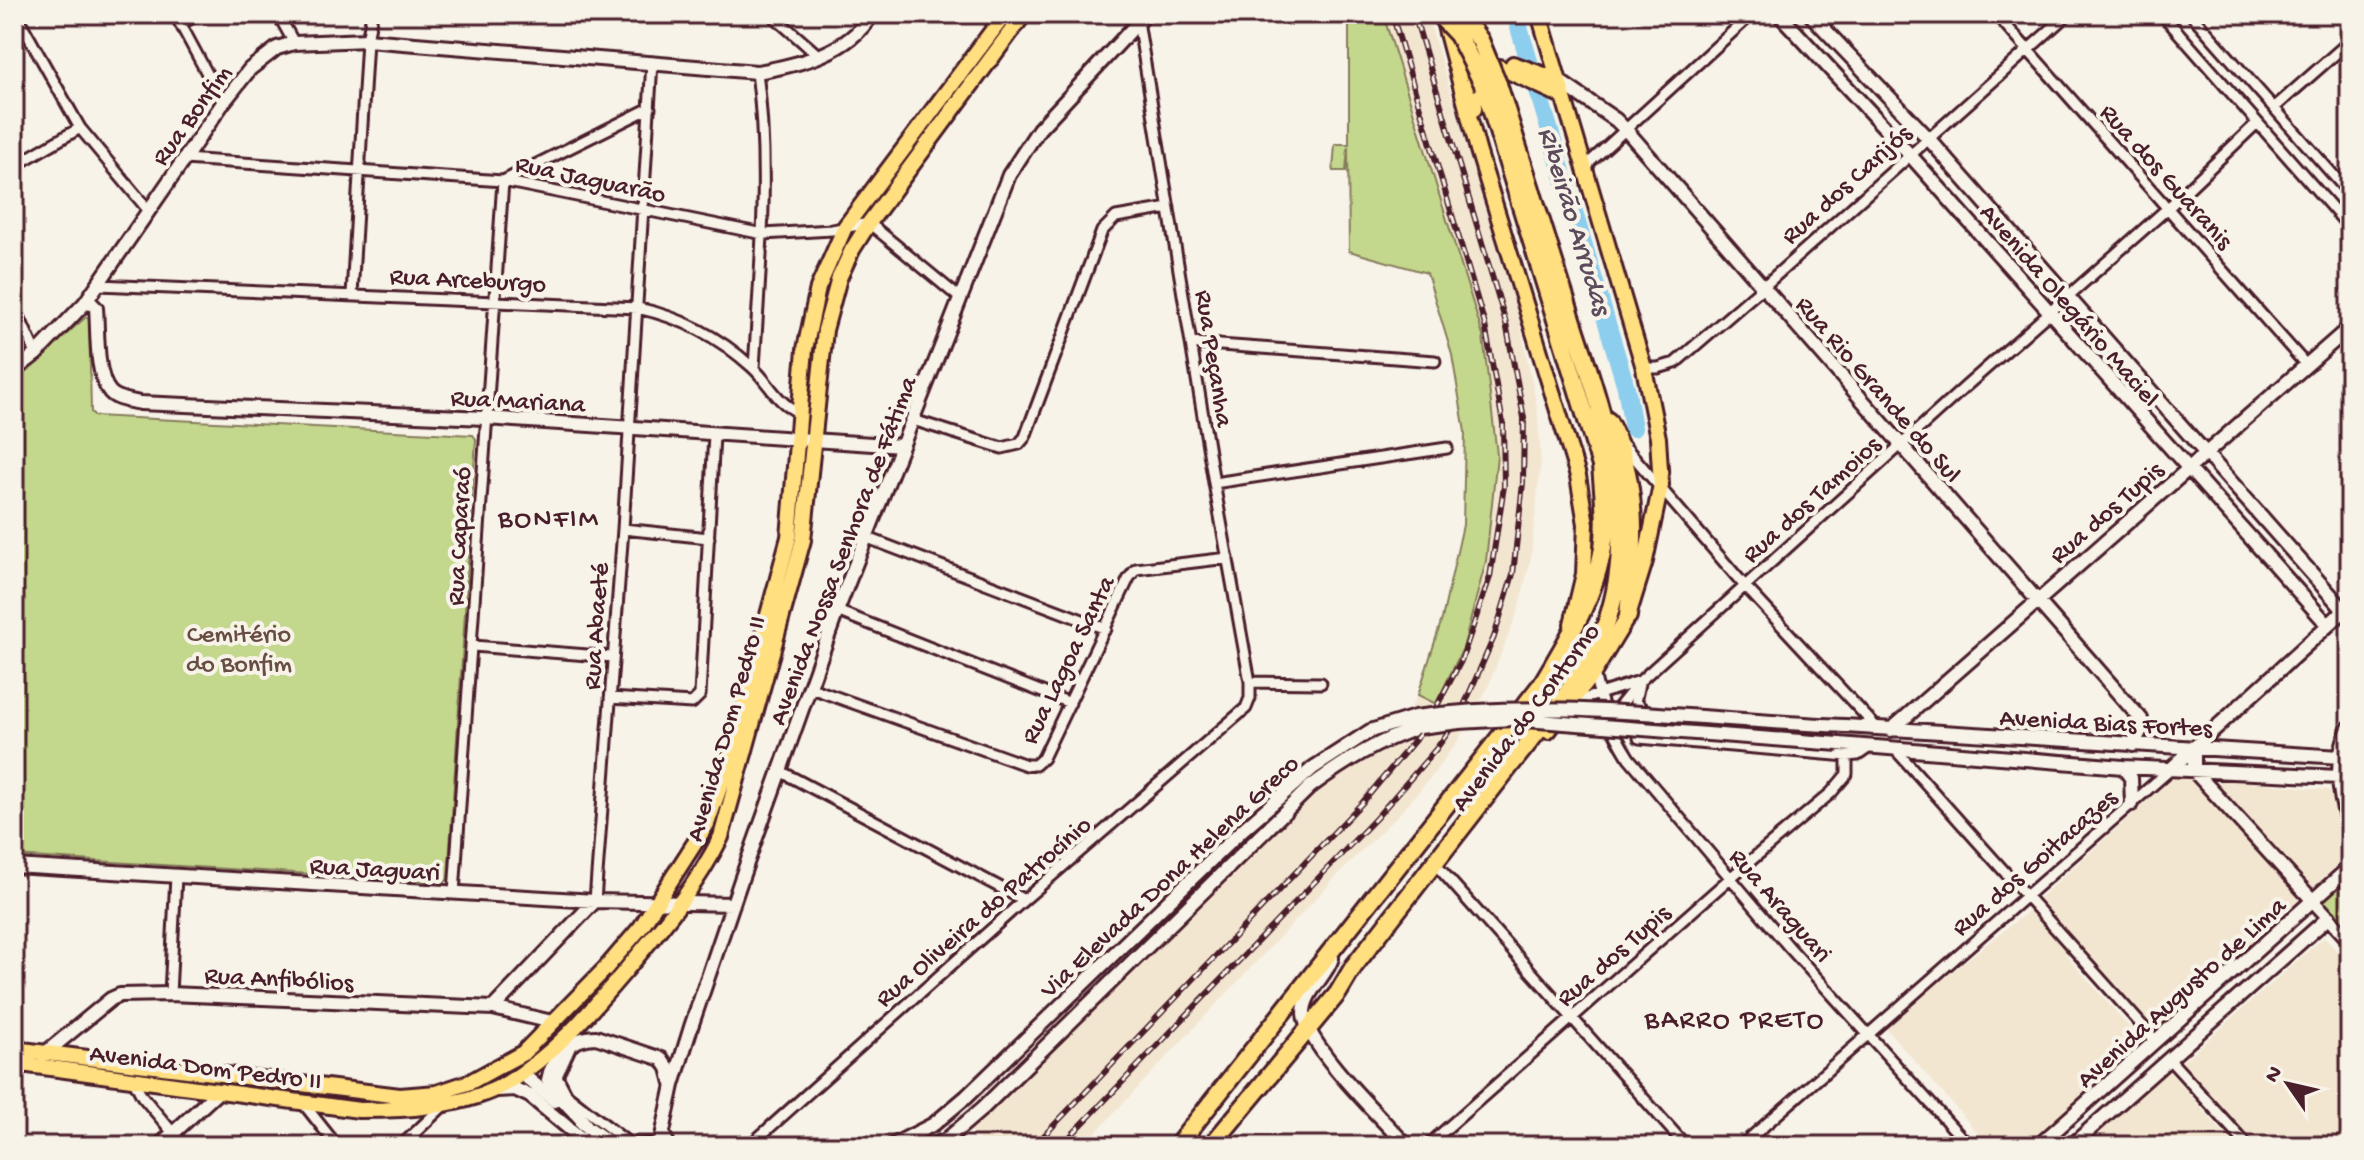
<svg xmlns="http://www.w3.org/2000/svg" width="2364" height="1160" viewBox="0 0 2364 1160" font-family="'Gochi Hand',sans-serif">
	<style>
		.built { fill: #f3e6d1 }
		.green { fill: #c4d88d; stroke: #877c5c; stroke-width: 2 }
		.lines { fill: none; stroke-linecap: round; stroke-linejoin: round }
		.river { stroke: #8dceee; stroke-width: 18 }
		.street-casing { stroke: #4a1f2b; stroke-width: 15 }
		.secondary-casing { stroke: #4a1f2b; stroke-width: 18 }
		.primary-casing { stroke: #4a1f2b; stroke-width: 20 }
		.highway-casing { stroke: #4a1f2b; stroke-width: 22 }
		.street { stroke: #f7f3e8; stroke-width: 9 }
		.secondary { stroke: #f7f3e8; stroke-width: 12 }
		.primary { stroke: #ffdf80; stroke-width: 14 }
		.highway { stroke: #ffdf80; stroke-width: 16 }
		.rail-casing { stroke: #4a1f2b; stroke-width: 6 }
		.rail { stroke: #f7f3e8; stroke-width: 3; stroke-dasharray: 9; stroke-linecap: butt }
		.secondary-bridge-casing { stroke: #4a1f2b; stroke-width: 18; stroke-linecap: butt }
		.highway-bridge-casing { stroke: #4a1f2b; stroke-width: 22; stroke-linecap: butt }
		.secondary-bridge { stroke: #f7f3e8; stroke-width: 12 }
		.highway-bridge { stroke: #ffdf80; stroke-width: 16 }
		.labels { text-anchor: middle; stroke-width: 8; stroke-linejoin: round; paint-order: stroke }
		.street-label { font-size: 26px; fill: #4a1f2b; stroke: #f7f3e8 }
		.park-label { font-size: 26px; fill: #684d44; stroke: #f7f3e8 }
		.water-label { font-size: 28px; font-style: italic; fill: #5b4b5c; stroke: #f7f3e8 }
		.neighbourhood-label { font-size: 28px; letter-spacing: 2px; fill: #4a1f2b; stroke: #f7f3e8 }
	</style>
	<rect width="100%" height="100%" fill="#f7f3e8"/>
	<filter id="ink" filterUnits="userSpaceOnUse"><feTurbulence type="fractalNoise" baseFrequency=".0125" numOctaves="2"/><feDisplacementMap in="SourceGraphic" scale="16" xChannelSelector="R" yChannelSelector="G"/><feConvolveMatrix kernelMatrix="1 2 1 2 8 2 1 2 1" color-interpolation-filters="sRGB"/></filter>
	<g filter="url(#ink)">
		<path class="built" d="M1349 14H1427L1518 314 1537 406 1541 460 1531 558 1518 611 1487 689 1457 742 1431 777 1403 810 1356 856 1083 1146H985L968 1129 1314 796 1361 756 1390 743 1418 695 1442 619 1463 525 1465 432 1452 355 1427 273 1349 251Z
			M2175 776 2191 780 2306 902 2159 1033 2038 899Z
			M2220 779 2328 790 2332 793 2343 829 2350 842V854L2311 889 2219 789Z
			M2032 908 2069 950 2065 954 2138 1037 2034 1146H1989L1884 1026Z
			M2324 937 2350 965V1146H2257L2180 1064Z
			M2169 1071 2235 1146H2083Z"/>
		<path class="green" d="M1349 14H1383L1483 336 1497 455 1486 561 1463 648 1436 704 1418 695 1442 619 1463 525 1465 432 1452 355 1427 273 1349 251 1348 147 1346 171H1333L1335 144H1349Z
			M86 317 89 319 91 412 95 416 473 435 476 439 448 879 445 882 14 856V380Z
			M2350 877V920L2341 929 2320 904Z"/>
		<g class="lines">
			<path class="river" d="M1515 14 1626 387 1633 428"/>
			<g class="street-casing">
				<path id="street" d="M16 14 80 128 149 211
					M175 14 223 103
					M278 14 294 43
					M771 14 819 56
					M1996 14 2307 366
					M2162 14 2350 228
					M2191 14 2350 194
					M180 24 199 14
					M2274 108 2350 41
					M184 159 503 181 763 234 832 230 869 223 961 299
					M14 166 80 128
					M1586 172 1590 162 1752 14
					M503 181 650 108
					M98 285 638 308C682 318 718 336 752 367 771 384 774 401 800 413
					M352 295 367 40 372 14
					M14 305 36 354
					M1193 343 1435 361
					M754 368C760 270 770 170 757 72
					M1644 368H1658L1675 363 1763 287 2068 14
					M913 420 1002 448 1019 444 1025 437 1102 231 1116 217 1169 208
					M1621 442 1744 585 1877 728
					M1214 483 1447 448
					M623 529 709 538
					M865 537 1106 629
					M837 611 1070 703
					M473 646 613 657
					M1594 672C1600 704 1612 731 1629 758L1789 947 1969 1146
					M1250 682 1321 683
					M1639 684 1635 702 1645 711
					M811 688 1026 765H1035L1043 758 1129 578 1136 569 1228 558
					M610 698 692 703 700 695 714 435
					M1571 703 1640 681
					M1611 729 1619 707 1640 681 1965 387 2168 208 2257 123
					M1639 738 1847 756 1858 755 1871 746
					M1894 748 2156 1041
					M780 771 1024 900
					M1438 867 1686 1146
					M454 893 503 181
					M595 901 623 529 652 62
					M170 994 176 876
					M571 1046 557 1076 567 1095 627 1142 635 1144 660 1143
					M2169 1059 2248 1146
					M14 1076 26 1065
					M133 1079 142 1096 184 1146
					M303 1103 337 1146
					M663 1132 671 1146
					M401 1146 443 1106
					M749 1146 1024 900 1246 708 1250 698V682L1214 483 1138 21
					M1427 1146 1729 879 1831 793 1847 774V756
					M1741 1146 2171 769"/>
			</g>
			<g class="secondary-casing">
				<path id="secondary" d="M1779 14 1910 155 2328 625
					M1810 14 1928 138 2350 617
					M1556 79 1616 120 1627 131 2141 719 2140 732 2133 745
					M85 303 92 304 96 308C98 329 95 375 110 392 117 400 131 401 140 403L485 418 902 446
					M14 371 36 354 85 303 223 103 250 69 277 48 294 43 367 40 757 72C798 65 849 53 872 14
					M1845 726 2341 757
					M2350 726C2333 759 2338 796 2350 830
					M1891 730 2350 327
					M1839 744 2123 767 2339 777
					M2194 748V771L2350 941
					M2123 767 2131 778 2132 804
					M2171 769 2348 607
					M14 866 595 901 733 904
					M1332 958C1326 977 1304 992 1304 1013 1305 1045 1383 1120 1407 1146
					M493 1008 595 901
					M43 1055 111 999 120 995 170 994 493 1008 552 1022
					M521 1073 555 1101
					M497 1090 515 1089 530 1096 590 1146
					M582 1123 614 1146
					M588 1128C576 1110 557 1099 548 1080 552 1057 572 1037 596 1037L662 1059 668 1068 672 1083
					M159 1146 220 1090
					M660 1146 673 1085 691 1027 742 877 837 611 1009 175 1039 129 1146 14
					M891 1146 934 1124 966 1097 1241 831 1313 768 1370 731 1415 717
					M933 1146 946 1140 983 1108 1310 787C1345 761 1378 741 1420 727
					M2038 1146 2350 867
					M2071 1146 2329 917"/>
			</g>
			<g class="primary-casing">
				<path id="primary" d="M1539 14 1644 368 1658 438 1661 485 1645 561 1628 616 1594 672 1548 731
					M1443 18 1478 150 1578 476 1586 524 1584 574 1572 624
					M1513 64 1556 79
					M1474 109V79L1477 74 1499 67 1562 96
					M14 1049 400 1096 437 1093 470 1082 523 1053 605 969 641 927 707 824 727 767 789 537 805 349 818 288 845 227 1005 14
					M14 1063 359 1110C405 1110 466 1107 507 1083 554 1055 591 1011 626 970 662 927 696 887 721 837L803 540 825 330 839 278 852 250 869 223 1024 14"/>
			</g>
			<g class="highway-casing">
				<path id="highway" d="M1608 421C1641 480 1634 551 1628 616
					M1177 1146 1541 685C1566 643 1595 597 1603 548 1607 521 1603 493 1601 466L1484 86
					M1211 1146 1338 993 1354 966C1405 901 1456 836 1506 771 1540 728 1589 672 1607 621 1644 512 1596 395 1563 291 1541 222 1520 153 1498 84"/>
			</g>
			<use href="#street" class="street"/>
			<use href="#secondary" class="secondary"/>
			<use href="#primary" class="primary"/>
			<use href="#highway" class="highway"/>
			<g class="rail-casing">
				<path id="rail" d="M1034 1146 1362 803 1425 728 1461 661 1490 577 1504 486 1503 423 1485 325 1392 14
					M1061 1146 1376 818 1436 749 1459 717 1494 637 1513 574 1523 483 1524 418 1506 323 1414 14"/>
			</g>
			<use href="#rail" class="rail"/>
			<g class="secondary-bridge-casing">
				<path id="secondary-bridge" d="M1415 717C1558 697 1702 721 1845 726
					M1420 727 1459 722 1513 719 1839 744"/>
			</g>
			<g class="highway-bridge-casing">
				<path id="highway-bridge" d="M1438 14 1458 35 1484 86
					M1461 14 1480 40 1498 84"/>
			</g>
			<use href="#secondary-bridge" class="secondary-bridge"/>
			<use href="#highway-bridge" class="highway-bridge"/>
		</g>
	</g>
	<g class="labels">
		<g class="street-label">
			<text transform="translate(190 114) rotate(-54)" y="9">Rua Bonfim</text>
			<text transform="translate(2168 175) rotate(48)" y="9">Rua dos Guaranis</text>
			<text transform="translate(591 177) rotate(12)" y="9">Rua Jaguarão</text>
			<text transform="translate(1845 183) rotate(-42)" y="9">Rua dos Carijós</text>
			<text transform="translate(468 278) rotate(3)" y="9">Rua Arceburgo</text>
			<text transform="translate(2071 304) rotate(49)" y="9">Avenida Olegário Maciel</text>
			<text transform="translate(1216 358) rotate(81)" y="9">Rua Peçanha</text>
			<text transform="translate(1880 388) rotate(49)" y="9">Rua Rio Grande do Sul</text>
			<text transform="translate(518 399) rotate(3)" y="9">Rua Mariana</text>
			<text transform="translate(1810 498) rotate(-42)" y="9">Rua dos Tamoios</text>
			<text transform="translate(2105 511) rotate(-41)" y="9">Rua dos Tupis</text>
			<text transform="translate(457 536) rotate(-87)" y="9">Rua Caparaó</text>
			<text transform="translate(841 550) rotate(-69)" y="9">Avenida Nossa Senhora de Fátima</text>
			<text transform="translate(594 626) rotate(-86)" y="9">Rua Abaeté</text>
			<text transform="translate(1066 659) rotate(-64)" y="9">Rua Lagoa Santa</text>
			<text transform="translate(1524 716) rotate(-53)" y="9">Avenida do Contorno</text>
			<text transform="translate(2106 721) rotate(3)" y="9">Avenida Bias Fortes</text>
			<text transform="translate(724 728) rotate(-74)" y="9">Avenida Dom Pedro II</text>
			<text transform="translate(2033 861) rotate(-41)" y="9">Rua dos Goitacazes</text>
			<text transform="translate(375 867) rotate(3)" y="9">Rua Jaguari</text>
			<text transform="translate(1168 875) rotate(-43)" y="9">Via Elevada Dona Helena Greco</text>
			<text transform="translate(1782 904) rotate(49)" y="9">Rua Araguari</text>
			<text transform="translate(982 910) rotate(-41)" y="9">Rua Oliveira do Patrocínio</text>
			<text transform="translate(1612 954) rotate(-41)" y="9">Rua dos Tupis</text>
			<text transform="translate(279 977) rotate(3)" y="9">Rua Anfibólios</text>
			<text transform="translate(2180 991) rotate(-42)" y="9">Avenida Augusto de Lima</text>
			<text transform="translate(206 1065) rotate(7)" y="9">Avenida Dom Pedro II</text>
		</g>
		<g class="park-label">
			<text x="239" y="641">Cemitério<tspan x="239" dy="30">do Bonfim</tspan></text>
		</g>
		<g class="water-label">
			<text transform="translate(1577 220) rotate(73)" y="10">Ribeirão Arrudas</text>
		</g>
		<g class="neighbourhood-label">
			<text x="549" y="526">BONFIM</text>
			<text x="1735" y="1027">BARRO PRETO</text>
		</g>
	</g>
	<rect width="2364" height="1160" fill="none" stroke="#f7f3e8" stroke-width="48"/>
	<rect x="24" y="24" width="2316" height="1112" fill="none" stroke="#4a1f2b" stroke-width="3" filter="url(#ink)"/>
	<g transform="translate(2288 1084) rotate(304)" stroke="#f7f3e8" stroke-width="6" paint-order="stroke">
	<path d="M0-6L14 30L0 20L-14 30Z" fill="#4a1f2b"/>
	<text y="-12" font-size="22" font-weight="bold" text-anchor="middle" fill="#4a1f2b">N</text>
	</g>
</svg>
